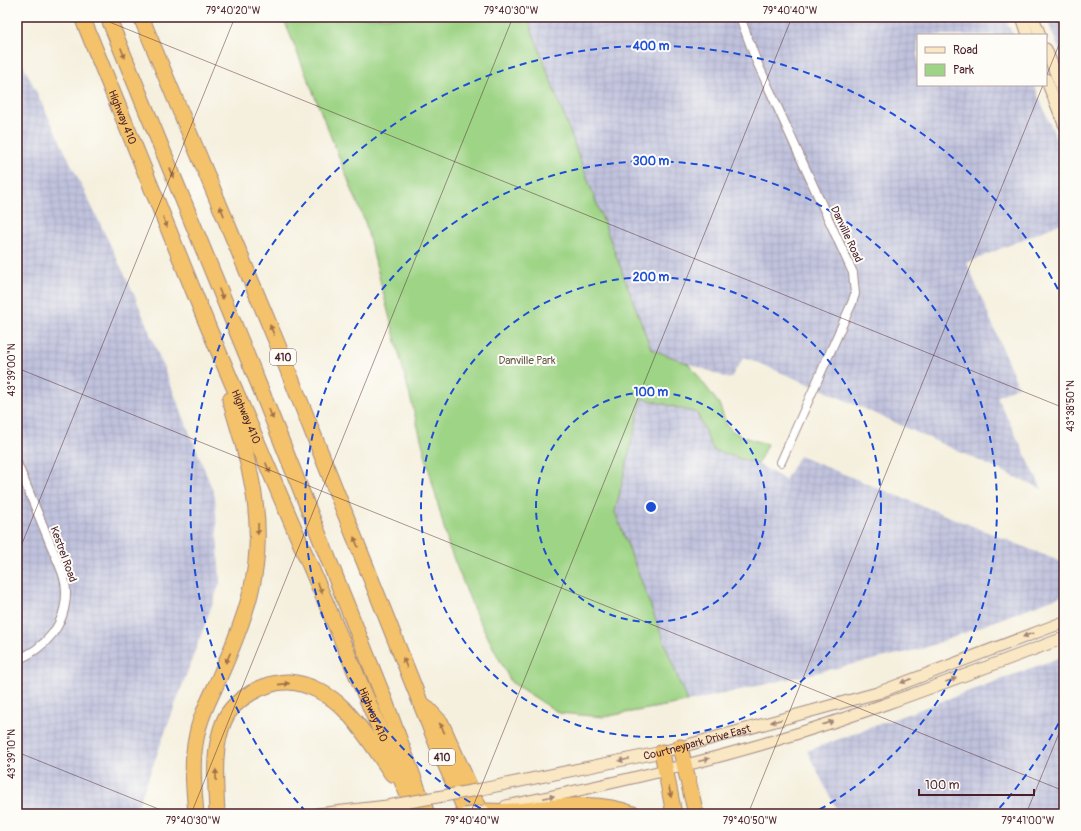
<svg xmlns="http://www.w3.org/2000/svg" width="1081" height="831" viewBox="0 0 1081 831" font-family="Pangolin,sans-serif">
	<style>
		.industrial { fill: url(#industrial-grid) }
		.green { fill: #9ed485; stroke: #747a58 }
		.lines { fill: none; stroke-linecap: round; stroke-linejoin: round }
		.street-casing { stroke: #a08884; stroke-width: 10 }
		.secondary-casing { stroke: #a08884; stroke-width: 13 }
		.highway-casing { stroke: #a08884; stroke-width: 17 }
		.street { stroke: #fff; stroke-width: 8 }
		.secondary { stroke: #fae7c3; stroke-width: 11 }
		.highway { stroke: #f3c26a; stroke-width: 15 }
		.secondary-bridge-casing { stroke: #a08884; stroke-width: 13; stroke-linecap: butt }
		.secondary-bridge { stroke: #fae7c3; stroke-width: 11 }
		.oneway { fill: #9e704a }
		.oneway2 { fill: #a28377 }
		.ticks { fill: none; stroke: #4a1f2b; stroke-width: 1; stroke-opacity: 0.45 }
		.ring { fill: none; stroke: #1d4ed8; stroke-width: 2; stroke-dasharray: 7 5 }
		.labels { text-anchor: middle; stroke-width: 4; stroke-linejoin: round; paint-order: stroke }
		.shield { fill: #fdfcf7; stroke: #806168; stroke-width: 1 }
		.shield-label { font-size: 10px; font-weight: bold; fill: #4a1f2b }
		.street-label { font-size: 11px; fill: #4a1f2b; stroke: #fdfcf7 }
		.park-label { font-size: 11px; fill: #635546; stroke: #fdfcf7 }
		.centre { fill: #1d4ed8; stroke: #fdfcf7; stroke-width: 2 }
		.ring-label { font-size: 12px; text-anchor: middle; font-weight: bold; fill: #1d4ed8; stroke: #fdfcf7; stroke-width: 4; stroke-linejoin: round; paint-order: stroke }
		.neatline { fill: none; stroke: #4a1f2b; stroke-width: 1.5 }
		.ticks-label { font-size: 10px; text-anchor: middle; fill: #4a1f2b }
	</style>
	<defs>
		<pattern id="industrial-grid" width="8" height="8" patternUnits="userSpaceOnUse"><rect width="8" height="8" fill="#c0c2dd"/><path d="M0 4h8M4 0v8" fill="none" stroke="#a6a6be"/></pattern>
	</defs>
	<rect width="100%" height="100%" fill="#fdfcf7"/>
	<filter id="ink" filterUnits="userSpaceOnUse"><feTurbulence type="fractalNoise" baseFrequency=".025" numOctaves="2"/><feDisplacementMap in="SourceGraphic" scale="8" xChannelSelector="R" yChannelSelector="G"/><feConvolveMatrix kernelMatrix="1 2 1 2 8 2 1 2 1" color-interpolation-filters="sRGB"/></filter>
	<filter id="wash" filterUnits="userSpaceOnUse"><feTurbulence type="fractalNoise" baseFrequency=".012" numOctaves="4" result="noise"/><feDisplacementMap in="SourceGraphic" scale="16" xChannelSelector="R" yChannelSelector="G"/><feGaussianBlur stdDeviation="0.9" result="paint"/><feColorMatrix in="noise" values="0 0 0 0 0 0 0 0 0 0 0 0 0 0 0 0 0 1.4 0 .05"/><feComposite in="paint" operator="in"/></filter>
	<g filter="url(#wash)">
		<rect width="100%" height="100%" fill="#f5f0de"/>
		<path class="industrial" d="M527 17H1005L1013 35H918V85H1034L1064 158V222L967 263 1018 386 997 397 1042 489 825 391 744 357 730 379 651 349Z
			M1046 17H1064V62Z
			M17 52 135 296 215 496 220 583 138 806 67 814H17Z
			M642 397 697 413 713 450 758 464 785 480 799 456 1064 563 1063 595 925 648 687 702 615 512Z
			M1064 656V814H839L807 751Z"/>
		<path class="green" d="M283 17H527L651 349 689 364 719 404 726 423 731 430 743 437 767 444 758 464 713 450 697 413 642 398 615 512 687 702 603 717 559 713 511 682 475 612 449 547 365 222Z"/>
	</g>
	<g filter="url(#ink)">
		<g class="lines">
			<g class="street-casing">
				<path id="street" d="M740 17 756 60 853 273 855 294 852 303 781 462
					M17 463C28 490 39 516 50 543 56 558 66 576 66 592 66 626 45 648 17 660"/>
			</g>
			<g class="secondary-casing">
				<g id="secondary">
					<path d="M1022 17 1028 35"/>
					<path d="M1033 17 1040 35"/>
					<path d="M1046 49 1064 94"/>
					<path d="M1046 79 1064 124"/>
					<path id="s1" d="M482 789 662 752 877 693 1064 622"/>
					<path d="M506 806C590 788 673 770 756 746 860 716 962 676 1064 638"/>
					<path d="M317 814 387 806"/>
				</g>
			</g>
			<g class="highway-casing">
				<g id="highway">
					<path id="s2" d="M82 17 209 329 416 814"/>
					<path d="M108 17 263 395 385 701 427 814"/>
					<path d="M141 17 277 343 440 752 467 814"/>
					<path d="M425 706 441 723 482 814"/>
					<path d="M680 747 696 814"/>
					<path d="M662 752 674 814"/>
					<path d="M484 811C494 811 504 812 514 811 554 808 594 799 633 814"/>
					<path d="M196 814C194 789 191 763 196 739 199 720 208 702 216 685 229 656 242 626 250 595 268 525 250 466 230 400"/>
					<path d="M217 814C216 783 212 750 224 721 233 699 266 681 289 682 308 683 330 695 343 708 362 727 377 752 392 774"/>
				</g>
			</g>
			<use href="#street" class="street"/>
			<use href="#secondary" class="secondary"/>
			<use href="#highway" class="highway"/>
			<g class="secondary-bridge-casing">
				<path id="secondary-bridge" d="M387 806 482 789
					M465 814 484 811"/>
			</g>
			<use href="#secondary-bridge" class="secondary-bridge"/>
		</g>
		<defs><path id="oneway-solid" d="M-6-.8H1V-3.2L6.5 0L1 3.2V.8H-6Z"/></defs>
		<g class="oneway">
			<use href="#oneway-solid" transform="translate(123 53) rotate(68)"/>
			<use href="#oneway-solid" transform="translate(172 173) rotate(68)"/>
			<use href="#oneway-solid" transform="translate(222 211) rotate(-113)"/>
			<use href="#oneway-solid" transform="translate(165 222) rotate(68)"/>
			<use href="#oneway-solid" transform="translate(221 294) rotate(68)"/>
			<use href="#oneway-solid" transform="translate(272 330) rotate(-113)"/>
			<use href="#oneway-solid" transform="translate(271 414) rotate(68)"/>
			<use href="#oneway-solid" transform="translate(268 468) rotate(67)"/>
			<use href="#oneway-solid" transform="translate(258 529) rotate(92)"/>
			<use href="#oneway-solid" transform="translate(356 542) rotate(-112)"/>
			<use href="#oneway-solid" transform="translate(320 588) rotate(67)"/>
			<use href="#oneway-solid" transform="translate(228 658) rotate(114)"/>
			<use href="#oneway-solid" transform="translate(405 663) rotate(-112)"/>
			<use href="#oneway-solid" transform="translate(284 684) rotate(-6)"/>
			<use href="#oneway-solid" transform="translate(442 728) rotate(-117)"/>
			<use href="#oneway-solid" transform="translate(216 775) rotate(-91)"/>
			<use href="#oneway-solid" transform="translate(670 792) rotate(79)"/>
		</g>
		<g class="oneway2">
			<use href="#oneway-solid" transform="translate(1028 635) rotate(159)"/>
			<use href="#oneway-solid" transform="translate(951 680) rotate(-20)"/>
			<use href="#oneway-solid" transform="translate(906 681) rotate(159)"/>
			<use href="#oneway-solid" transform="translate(776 721) rotate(165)"/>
			<use href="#oneway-solid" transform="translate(828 723) rotate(-18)"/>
			<use href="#oneway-solid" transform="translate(624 760) rotate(168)"/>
			<use href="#oneway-solid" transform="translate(704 760) rotate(-15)"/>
			<use href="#oneway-solid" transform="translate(549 797) rotate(-12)"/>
		</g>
	</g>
	<path class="ticks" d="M97 17 1064 408M1045 17 1064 25M1046 77 1064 32M17 368 1064 791M17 556 235 17M17 752 171 814M191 814 513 17M470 814 792 17M748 814 1043 85M1026 814 1064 721"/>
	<g class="ring">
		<circle cx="651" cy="507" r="115"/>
		<circle cx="651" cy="507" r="230"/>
		<path d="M491 814A346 346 0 1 1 811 814"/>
		<path d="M1064 713A461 461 0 0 1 996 812M306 812A461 461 0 1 1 1064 301"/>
	</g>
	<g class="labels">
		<g class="shield">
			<rect x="270" y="349" width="26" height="16" rx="3"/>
			<rect x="429" y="749" width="26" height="16" rx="3"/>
		</g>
		<g class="shield-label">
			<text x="283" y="361">410</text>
			<text x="442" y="761">410</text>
		</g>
		<g class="street-label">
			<text dy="4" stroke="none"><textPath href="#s2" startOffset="108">Highway 410</textPath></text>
			<text transform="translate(847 234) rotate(65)" y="4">Danville Road</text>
			<text dy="4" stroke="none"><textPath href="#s2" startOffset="432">Highway 410</textPath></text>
			<text transform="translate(64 554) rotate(70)" y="4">Kestrel Road</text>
			<text dy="4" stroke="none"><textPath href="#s2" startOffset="756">Highway 410</textPath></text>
			<text dy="4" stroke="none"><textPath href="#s1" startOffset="220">Courtneypark Drive East</textPath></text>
		</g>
		<g class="park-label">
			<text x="527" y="364">Danville Park</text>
		</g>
	</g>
	<circle cx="651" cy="507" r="6" class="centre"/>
	<g class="ring-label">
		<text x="651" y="50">400 m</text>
		<text x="651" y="165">300 m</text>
		<text x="651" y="281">200 m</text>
		<text x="651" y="396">100 m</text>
	</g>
	<rect width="1081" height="831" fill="none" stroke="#fdfcf7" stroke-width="44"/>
	<rect x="917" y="34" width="130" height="52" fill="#fdfcf7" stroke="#b5a4a5"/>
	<rect x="925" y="47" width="20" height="6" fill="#fae7c3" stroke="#b5a4a5"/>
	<text x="953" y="54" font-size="12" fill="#4a1f2b">Road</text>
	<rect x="925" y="64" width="20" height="12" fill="#9ed485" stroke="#b5a4a5"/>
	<text x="953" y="74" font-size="12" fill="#4a1f2b">Park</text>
	<path d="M919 789v6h115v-6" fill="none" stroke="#4a1f2b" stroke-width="2"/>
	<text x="925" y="789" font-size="12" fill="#4a1f2b" stroke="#fdfcf7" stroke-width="3" paint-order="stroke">100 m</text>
	<rect x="22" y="22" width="1037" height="787" class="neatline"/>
	<g class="ticks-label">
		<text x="233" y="14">79°40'20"W</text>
		<text x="511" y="14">79°40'30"W</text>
		<text x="790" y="14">79°40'40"W</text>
		<text transform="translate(11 370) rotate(-90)" y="4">43°39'00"N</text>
		<text transform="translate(1070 406) rotate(-90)" y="4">43°38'50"N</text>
		<text transform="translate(11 754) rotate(-90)" y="4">43°39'10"N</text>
		<text x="193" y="824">79°40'30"W</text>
		<text x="472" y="824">79°40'40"W</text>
		<text x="750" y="824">79°40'50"W</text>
		<text x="1028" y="824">79°41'00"W</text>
	</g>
</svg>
